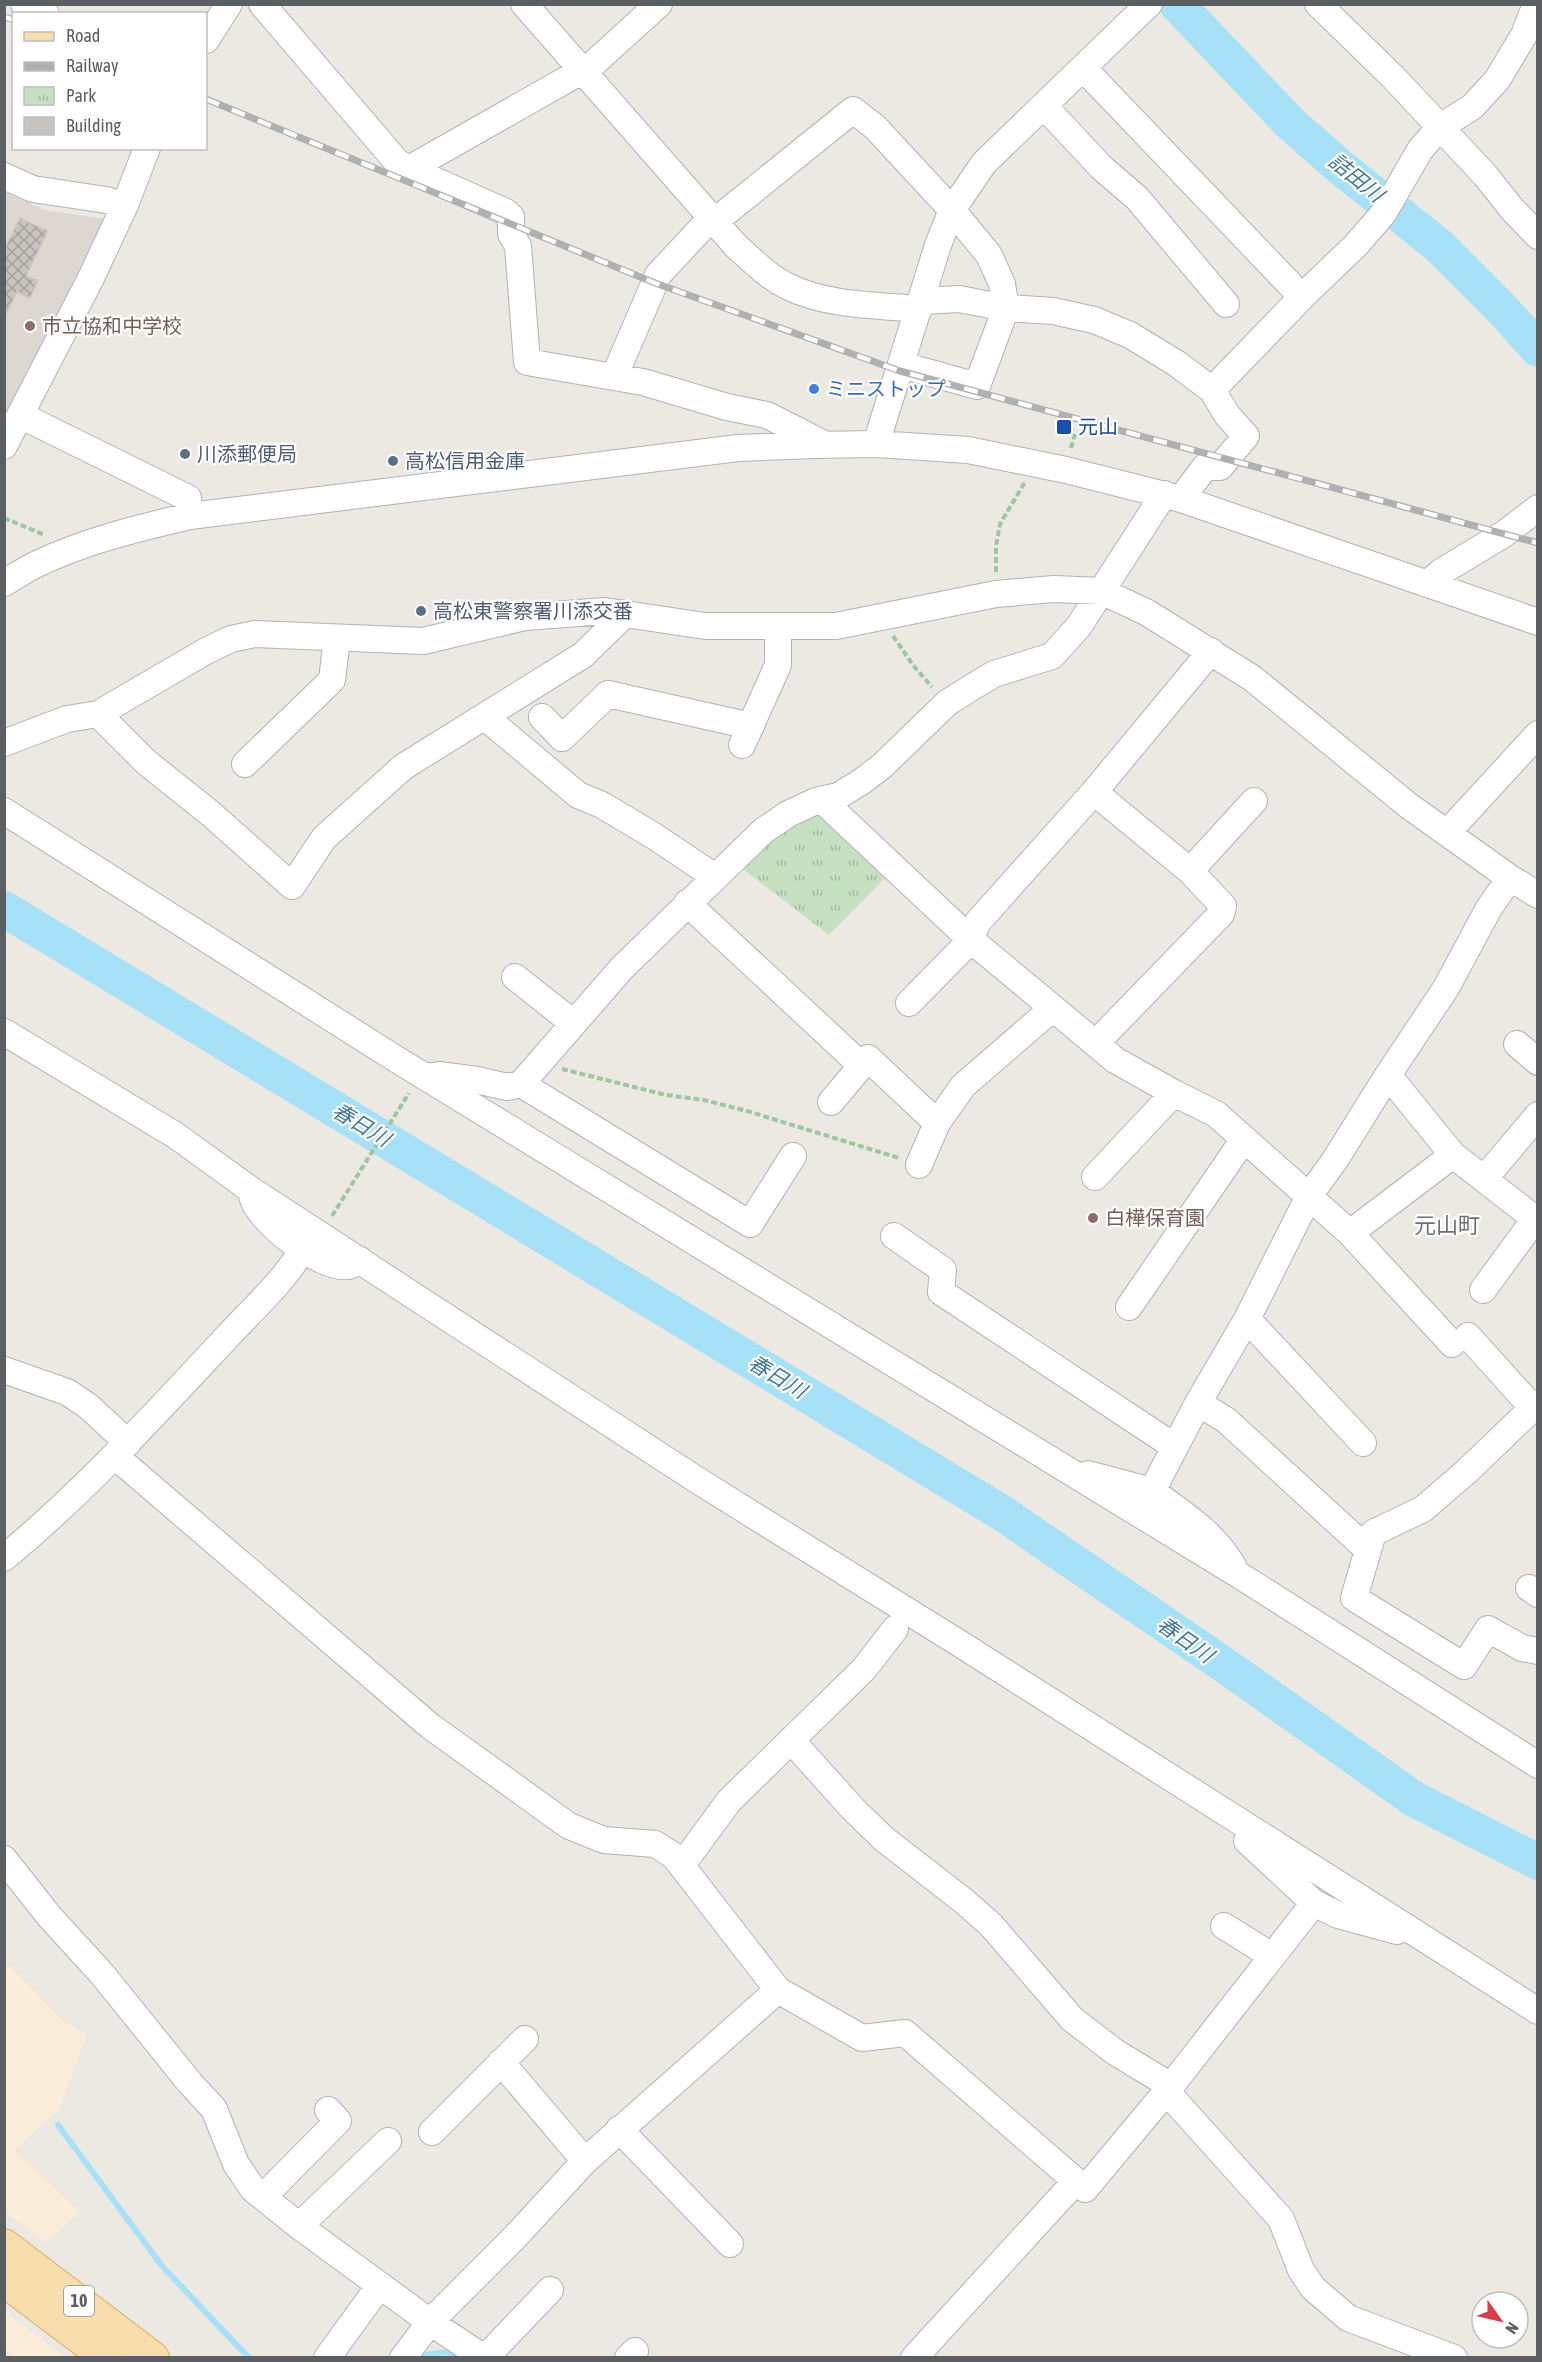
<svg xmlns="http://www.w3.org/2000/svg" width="1542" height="2362" viewBox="0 0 1542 2362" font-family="'Asap Condensed','Noto Sans JP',sans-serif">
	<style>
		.commercial { fill: #faedd9 }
		.education { fill: #dcd8d1 }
		.park { fill: url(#park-tufts) }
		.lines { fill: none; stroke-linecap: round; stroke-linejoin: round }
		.stream { stroke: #a7e1f7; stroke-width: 6 }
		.river { stroke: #a7e1f7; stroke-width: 36 }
		.building { fill: url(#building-cross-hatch); stroke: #d0c9c1; stroke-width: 1.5 }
		.minor-casing { stroke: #b0b4b6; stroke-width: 28 }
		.major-casing { stroke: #e4aa64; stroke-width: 34 }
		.path { stroke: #9ec6a2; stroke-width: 4; stroke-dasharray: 6 3; stroke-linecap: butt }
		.minor { stroke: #fff; stroke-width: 26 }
		.major { stroke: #f7deac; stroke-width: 32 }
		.rail-casing { stroke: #afb0b0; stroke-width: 7 }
		.rail { stroke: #fff; stroke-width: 4.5; stroke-dasharray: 14; stroke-linecap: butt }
		.education-dot { fill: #8d6e63; stroke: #fff; stroke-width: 2 }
		.shop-dot { fill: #3f7fe0; stroke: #fff; stroke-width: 2 }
		.transit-dot { fill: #1a4fb4; stroke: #fff; stroke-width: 2 }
		.service-dot { fill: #5c6f8a; stroke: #fff; stroke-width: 2 }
		.labels { text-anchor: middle; stroke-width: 4.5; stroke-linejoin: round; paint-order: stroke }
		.shield { fill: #fff; stroke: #8c8f91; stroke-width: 1.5 }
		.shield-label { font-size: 18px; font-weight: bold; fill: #5b5f62 }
		.education-label { font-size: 20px; fill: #785e54; stroke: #fff; text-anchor: start }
		.shop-label { font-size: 20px; fill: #366cbe; stroke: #fff; text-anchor: start }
		.transit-label { font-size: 20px; fill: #164399; stroke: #fff; text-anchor: start }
		.service-label { font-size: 20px; fill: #4e5e75; stroke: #fff; text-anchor: start }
		.water-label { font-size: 21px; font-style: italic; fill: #417896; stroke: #fff }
		.quarter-label { font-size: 22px; fill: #6c7173; stroke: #fff }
	</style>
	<defs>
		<pattern id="park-tufts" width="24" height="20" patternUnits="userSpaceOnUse" patternTransform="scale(1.5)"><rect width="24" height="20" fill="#c6e1c1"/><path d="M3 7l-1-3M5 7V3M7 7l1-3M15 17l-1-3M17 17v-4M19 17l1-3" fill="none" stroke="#a4baa0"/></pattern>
		<pattern id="building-cross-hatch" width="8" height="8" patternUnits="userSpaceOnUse" patternTransform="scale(1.5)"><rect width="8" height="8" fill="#c7c3bf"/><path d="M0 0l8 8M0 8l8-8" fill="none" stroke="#a5a29f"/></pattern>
	</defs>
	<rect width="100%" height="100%" fill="#ece8e2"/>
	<path class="commercial" d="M5 1961 64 2021 87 2035 59 2110 14 2150 80 2212 46 2243 5 2212Z
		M4 2312H5L65 2357H13L5 2348Z"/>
	<path class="education" d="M5 192 44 210 106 219 5 432Z"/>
	<path class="park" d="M812 812 821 814 887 876 829 935 740 867 741 860Z"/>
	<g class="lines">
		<path class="stream" d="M58 2125 162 2266 249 2358
			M420 2358C432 2351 451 2351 463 2357"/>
		<path class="river" d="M1177 4 1290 123 1339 166 1439 246 1500 307 1538 349
			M4 909 1002 1513 1230 1669 1414 1799 1538 1862"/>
	</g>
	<path class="building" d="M20 218 48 231 26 276 38 281 30 298 17 292 4 318V250Z"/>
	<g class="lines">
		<g class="minor-casing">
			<path id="minor" d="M24 4 46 14
				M262 4 397 162 409 169 592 65 659 4
				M524 4 736 246C752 260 768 277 787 286 826 306 877 305 919 309
				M1318 4 1393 77 1485 175 1512 209 1538 236
				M206 40 229 4
				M1083 68 1302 297
				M1044 106 1102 168 1137 198 1226 304
				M409 169 506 212 511 217V234L518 246 527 362 643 382 727 407 767 415 824 444
				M4 176 33 189 106 200 125 205
				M714 222 853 110 875 127 952 210 989 255 1002 284 1006 308 977 386 902 365
				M922 301 959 299 1006 308 1053 311 1094 320 1130 335 1176 363 1212 390 1302 297 1356 245 1383 214 1420 150 1440 127 1472 107 1497 80 1524 35 1536 4
				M614 377 658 275 711 218
				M20 415 188 498 190 516
				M876 444 938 245 952 210 984 163 1149 4
				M4 446 90 280 125 205 147 148
				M1181 499 1205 467H1220L1246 436 1227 415 1212 390
				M4 583C15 577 26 569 37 564 85 541 138 528 190 516L738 448 815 445 876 444 968 450 1066 470 1181 499 1538 622
				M1427 584 1441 572 1504 534 1538 508
				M98 714 146 762 211 814 292 886 324 838 403 767 583 655 625 614
				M485 717 578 795 602 805 654 836 715 877
				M542 717 562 738 608 694 751 726
				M4 743 67 719 98 714 206 651 231 639 255 634 423 641 525 617 605 611 705 626H836L996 594 1054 589 1101 591 1146 612 1252 678 1409 806 1510 878 1538 895
				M742 745 778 665V626
				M245 764 332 680 337 638
				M1094 792 1190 871 1223 906 1221 914 1096 1043
				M822 800 971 940 1053 1008
				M4 811 396 1059 1239 1575 1538 1765
				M1447 833 1538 734
				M1190 871 1254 801
				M687 903 862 1066
				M515 977 573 1023
				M909 1003 971 940 977 923 1094 792 1211 651
				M4 1032 175 1135 251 1190 697 1480 962 1645 1538 2011
				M1517 1044 1538 1062
				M1388 1075 1453 1155 1538 1221
				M425 1077 439 1075 477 1080 507 1087 521 1084 622 968 763 831 788 814 816 801 838 796 861 782 882 766 947 703 974 686 994 674 1052 656 1079 626 1164 494
				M521 1084 750 1224 793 1156
				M831 1102 868 1058 937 1123
				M919 1165 937 1123 963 1086 1053 1008 1115 1060 1174 1093
				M1095 1177 1174 1093 1216 1114 1350 1233 1452 1344
				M1484 1179 1538 1115
				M252 1196C257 1221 321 1270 348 1266 352 1266 357 1262 360 1260
				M1350 1233 1453 1155
				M894 1236 943 1270 941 1292 1175 1447
				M1483 1290 1535 1219
				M1129 1307 1244 1139
				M1247 1319 1363 1443
				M1468 1336 1532 1407
				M4 1370 67 1392 88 1406 128 1443
				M1198 1403 1226 1420 1368 1550
				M1538 1403 1466 1472 1423 1509 1373 1533 1354 1598 1464 1666 1488 1629 1522 1648 1538 1651
				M115 1456 430 1726 569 1826 604 1840 655 1844 674 1856 778 1990 862 2038 905 2033 1085 2189 1171 2086 1314 1903
				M1088 1474 1152 1491
				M4 1558C85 1491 155 1414 227 1337 248 1314 288 1277 301 1251
				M1233 1566C1214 1533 1182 1513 1152 1491L1198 1403 1247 1319 1309 1196 1335 1160 1388 1075 1446 988 1489 908 1510 878
				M1529 1588 1538 1594
				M791 1740 853 1809 884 1839 965 1902 991 1925 1072 2019 1115 2052 1171 2086
				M1247 1841 1314 1903 1338 1915 1397 1931
				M4 1859 49 1916 102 1974 190 2083 214 2109 236 2164 253 2189 299 2226 430 2322 484 2358
				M682 1865 729 1801 864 1669 895 1629
				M1224 1926 1272 1956
				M501 2062 585 2161
				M1167 2092 1281 2219 1301 2270 1313 2288 1348 2318 1454 2358
				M619 2129 730 2244
				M432 2132 525 2039
				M263 2197 338 2121 328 2110
				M299 2226 388 2141
				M327 2358 380 2285
				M403 2358 430 2322 515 2237 585 2161 778 1990
				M485 2358 550 2290
				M628 2358 635 2351
				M914 2358 1076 2181"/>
		</g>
		<g class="major-casing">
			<path id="major" d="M4 2245 153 2358
				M4 2280 107 2358"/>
		</g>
		<path class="path" d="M1071 448 1075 434
			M4 518 45 535
			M996 572V546L1000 524 1025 482
			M893 636 913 665 932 687
			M562 1069 666 1095 704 1100 747 1111 899 1158
			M332 1216 409 1093"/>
		<use href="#minor" class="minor"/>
		<use href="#major" class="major"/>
		<g class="rail-casing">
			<path id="rail" d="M4 17 14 20
				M206 99 655 283 900 371 1538 543"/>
		</g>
		<use href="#rail" class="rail"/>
	</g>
	<g class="education-dot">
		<circle cx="30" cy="326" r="6"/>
		<circle cx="1093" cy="1218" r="6"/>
	</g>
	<circle class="shop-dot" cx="814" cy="389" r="6"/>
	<rect class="transit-dot" x="1056" y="419" width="16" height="16" rx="3"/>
	<g class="service-dot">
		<circle cx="185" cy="454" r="6"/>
		<circle cx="393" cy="461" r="6"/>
		<circle cx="421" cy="611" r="6"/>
	</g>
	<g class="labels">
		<rect class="shield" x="64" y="2286" width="30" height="30" rx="4.5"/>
		<g class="shield-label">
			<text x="79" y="2307">10</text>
		</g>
		<g class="education-label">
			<text x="42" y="333">市立協和中学校</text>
			<text x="1105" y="1225">白樺保育園</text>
		</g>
		<g class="shop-label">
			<text x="826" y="396">ミニストップ</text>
		</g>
		<g class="transit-label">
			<text x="1078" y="434">元山</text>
		</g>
		<g class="service-label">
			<text x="197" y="461">川添郵便局</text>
			<text x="405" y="468">高松信用金庫</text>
			<text x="433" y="618">高松東警察署川添交番</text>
		</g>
		<g class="water-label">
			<text transform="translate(1356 178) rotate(39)" y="7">詰田川</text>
			<text transform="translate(361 1125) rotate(31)" y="7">春日川</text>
			<text transform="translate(777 1377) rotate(31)" y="7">春日川</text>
			<text transform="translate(1185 1640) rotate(35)" y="7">春日川</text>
		</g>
		<g class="quarter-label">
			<text x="1447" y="1233">元山町</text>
		</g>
	</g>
	<rect width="1542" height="2362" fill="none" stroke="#5b5f62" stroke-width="12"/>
	<rect x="12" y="12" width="195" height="138" fill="#ffffff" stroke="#bdbfc0" stroke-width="1.5"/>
	<rect x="24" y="32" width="30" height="9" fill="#f7deac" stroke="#bdbfc0" stroke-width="1.5"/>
	<text x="66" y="42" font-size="18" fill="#5b5f62">Road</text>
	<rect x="24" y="62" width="30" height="9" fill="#afb0b0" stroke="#bdbfc0" stroke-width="1.5"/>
	<text x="66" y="72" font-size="18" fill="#5b5f62">Railway</text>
	<rect x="24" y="87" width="30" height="18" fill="url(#park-tufts)" stroke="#bdbfc0" stroke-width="1.5"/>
	<text x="66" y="102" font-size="18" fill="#5b5f62">Park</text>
	<rect x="24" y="117" width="30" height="18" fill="#c7c3bf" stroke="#bdbfc0" stroke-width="1.5"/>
	<text x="66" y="132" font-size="18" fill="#5b5f62">Building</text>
	<g transform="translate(1500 2320) rotate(124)"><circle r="28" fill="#ffffff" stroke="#bdbfc0" stroke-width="1.5"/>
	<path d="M0-4.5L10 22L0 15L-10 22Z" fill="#d83c49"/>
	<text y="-9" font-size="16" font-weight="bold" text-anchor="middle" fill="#5b5f62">N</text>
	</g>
</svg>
